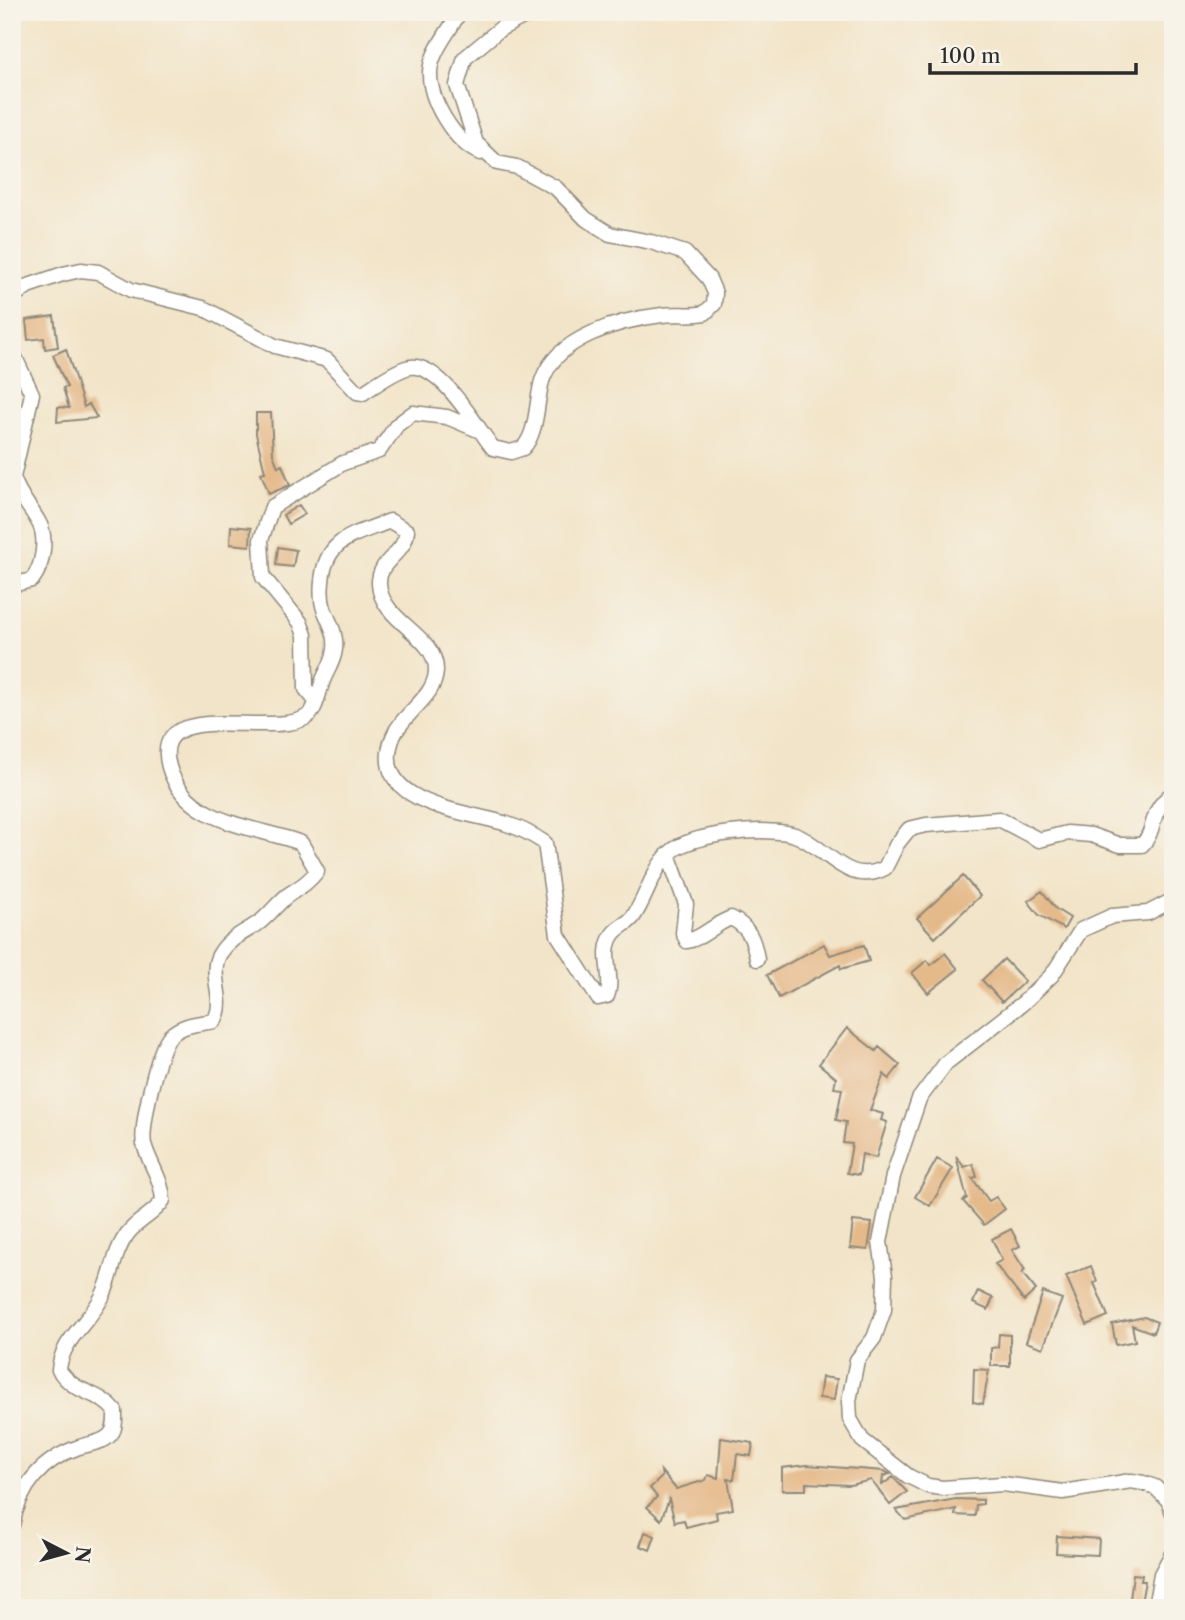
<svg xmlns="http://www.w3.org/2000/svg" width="1185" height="1620" viewBox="0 0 1185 1620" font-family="'Libre Caslon Text',serif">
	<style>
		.building { fill: #e5ba8b }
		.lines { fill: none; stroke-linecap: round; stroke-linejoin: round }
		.minor-casing { stroke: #8e887a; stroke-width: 17 }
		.minor { stroke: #fff; stroke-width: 14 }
	</style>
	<rect width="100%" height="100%" fill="#f7f3e8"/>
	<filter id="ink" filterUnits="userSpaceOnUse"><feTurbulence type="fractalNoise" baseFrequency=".0143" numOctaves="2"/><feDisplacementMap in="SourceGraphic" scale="14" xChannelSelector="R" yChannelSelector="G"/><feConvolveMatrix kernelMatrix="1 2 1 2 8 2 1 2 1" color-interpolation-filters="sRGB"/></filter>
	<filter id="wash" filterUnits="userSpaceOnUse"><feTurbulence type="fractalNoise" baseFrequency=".00686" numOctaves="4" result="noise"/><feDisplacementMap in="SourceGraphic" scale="28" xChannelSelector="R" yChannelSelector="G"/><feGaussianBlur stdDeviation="1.57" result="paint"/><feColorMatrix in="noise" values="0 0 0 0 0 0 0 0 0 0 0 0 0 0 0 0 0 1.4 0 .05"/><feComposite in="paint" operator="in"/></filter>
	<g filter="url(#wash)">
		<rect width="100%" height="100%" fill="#f2e4c8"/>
		<g id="blocks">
			<path class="building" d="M54 316 58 347 45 349 44 338 28 340 26 320Z
				M66 349 84 407 89 404 97 418 57 422 58 407 69 408 63 388 67 387 53 355Z
				M256 413H271L273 454 278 467 282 465 290 485 269 494 261 473 265 472 256 434Z
				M299 505 305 514 288 524 283 515Z
				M231 526 251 528 250 546 230 544Z
				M278 547 296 550 293 567 276 565Z
				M963 876 980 896 935 938 917 918Z
				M1042 891 1056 909 1070 918 1064 929 1039 915 1028 901Z
				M824 944 830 955 864 945 869 961 841 969 840 965 779 998 767 975Z
				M945 953 958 969 928 993 912 973 927 960 931 965Z
				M1004 959 1025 981 1002 1002 982 980Z
				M847 1028 876 1051 879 1047 900 1065 889 1079 884 1074 870 1110 883 1114 881 1120 887 1122 876 1158 862 1154 859 1175 847 1173 852 1144 843 1143 846 1122 836 1120 842 1089 834 1088 836 1078 819 1064Z
				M956 1156 964 1167 973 1164 977 1177 972 1178 989 1201 996 1197 1005 1209 984 1225 963 1201 967 1198Z
				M937 1159 953 1168 930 1206 915 1197Z
				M853 1221 872 1223 868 1250 850 1248Z
				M1011 1229 1020 1246 1012 1250 1025 1270 1022 1273 1036 1290 1024 1301 995 1264 1002 1260 992 1239Z
				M1091 1266 1097 1282 1094 1283 1108 1316 1087 1325 1066 1276Z
				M978 1291 993 1298 988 1310 973 1303Z
				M1043 1292 1062 1299 1043 1348 1026 1342Z
				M1144 1317 1157 1322 1153 1333 1132 1325 1135 1341 1116 1345 1112 1324Z
				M999 1334 1010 1335V1366H991V1348L998 1347Z
				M974 1369 989 1370 983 1404 973 1402Z
				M822 1377 837 1379 834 1400 819 1398Z
				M721 1438 753 1443 751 1456 737 1454 734 1480 728 1479 733 1509 716 1512 717 1519 686 1527 684 1520 675 1522 669 1499 661 1520 647 1507 657 1497 650 1488 662 1477 661 1471 676 1489 706 1480 708 1475 718 1478Z
				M807 1465 884 1471 890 1474 883 1476 882 1485 893 1477 907 1492 890 1505 871 1480 850 1485 806 1483V1490H782V1468Z
				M956 1499 983 1500V1504L976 1505 975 1516 955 1515 956 1509 905 1520 896 1510Z
				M645 1532 655 1536 650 1550 640 1546Z
				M1057 1536 1099 1539 1098 1555 1056 1553Z
				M1133 1574 1142 1575 1141 1581H1145L1140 1608H1129Z"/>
		</g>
	</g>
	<g filter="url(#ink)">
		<use href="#blocks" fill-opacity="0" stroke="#8e887a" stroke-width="2"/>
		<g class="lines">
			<g class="minor-casing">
				<path id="minor" d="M459 12C451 30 431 51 430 72 429 100 454 142 480 153
					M12 297 28 286 63 274 81 270 98 272 131 290 203 308 275 346 327 360 357 392 363 393C377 384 391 373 406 368 438 357 476 427 493 448L511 452 523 448C538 432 536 402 542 381 556 337 620 320 662 315 676 313 691 316 705 313L714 304 715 293 709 279 685 253 651 242 610 234 586 219 556 188 517 167 497 163 476 143 457 85 465 58 500 29 532 12
					M12 351 32 394 13 477C18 495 29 505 38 521 48 537 43 566 32 580L12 585
					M316 701 306 689 305 635 300 622 263 577 261 540 272 507 343 463 379 451 397 425 413 413 447 417 478 430
					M668 854 686 904 683 933 687 941C702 939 714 924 731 918 749 927 754 940 757 959
					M1173 900 1148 913 1112 916 1081 930 1052 975 1023 1003 946 1063 919 1099 893 1176 880 1242 885 1276 884 1310 874 1338 857 1360 849 1401 850 1419 862 1440 908 1476 928 1486 942 1488 1003 1484 1063 1492 1131 1481 1143 1483 1155 1487 1168 1500 1173 1513
					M12 1525C20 1486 41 1460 79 1447 88 1444 102 1443 109 1436 116 1430 115 1420 115 1411 98 1390 75 1395 59 1370 61 1340 89 1323 102 1297 113 1276 113 1252 128 1233 139 1219 155 1214 163 1200 162 1179 149 1163 144 1144 140 1128 158 1048 170 1036 182 1024 198 1024 214 1021 228 1000 206 973 221 952 231 937 246 932 260 922 270 914 278 903 288 895 300 887 308 883 317 871L301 843C256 826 186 825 169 767 148 692 286 744 311 713 317 705 319 692 322 683 326 671 334 662 335 649 337 634 329 622 324 609 321 600 321 591 322 582 325 538 355 535 390 521L407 531C405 555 378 559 379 584 381 622 437 635 436 671 435 698 403 712 393 737 367 805 467 811 507 824 520 828 533 835 545 843L558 935 598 998 607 996C615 976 599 954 613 934 619 926 628 924 633 917 647 897 652 869 671 852 692 833 768 826 795 835 826 846 847 888 885 868L897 844 909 829 926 825 999 819 1039 840 1067 833 1091 835 1120 845H1142C1158 828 1147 813 1173 793
					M1155 1608 1161 1574 1173 1552"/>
			</g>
			<use href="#minor" class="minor"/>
		</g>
	</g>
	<rect width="1185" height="1620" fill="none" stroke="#f7f3e8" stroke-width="42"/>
	<g transform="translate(66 1553) rotate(96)" stroke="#f7f3e8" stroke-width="5" paint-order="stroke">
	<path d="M0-5L12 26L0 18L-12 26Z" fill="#2b2b2b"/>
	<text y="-10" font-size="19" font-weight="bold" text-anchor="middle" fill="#2b2b2b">N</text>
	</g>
	<path d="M930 63v10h206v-10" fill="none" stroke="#2b2b2b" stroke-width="3.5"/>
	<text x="940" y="63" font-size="21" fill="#2b2b2b" stroke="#f7f3e8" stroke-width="5" paint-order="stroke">100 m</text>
</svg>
